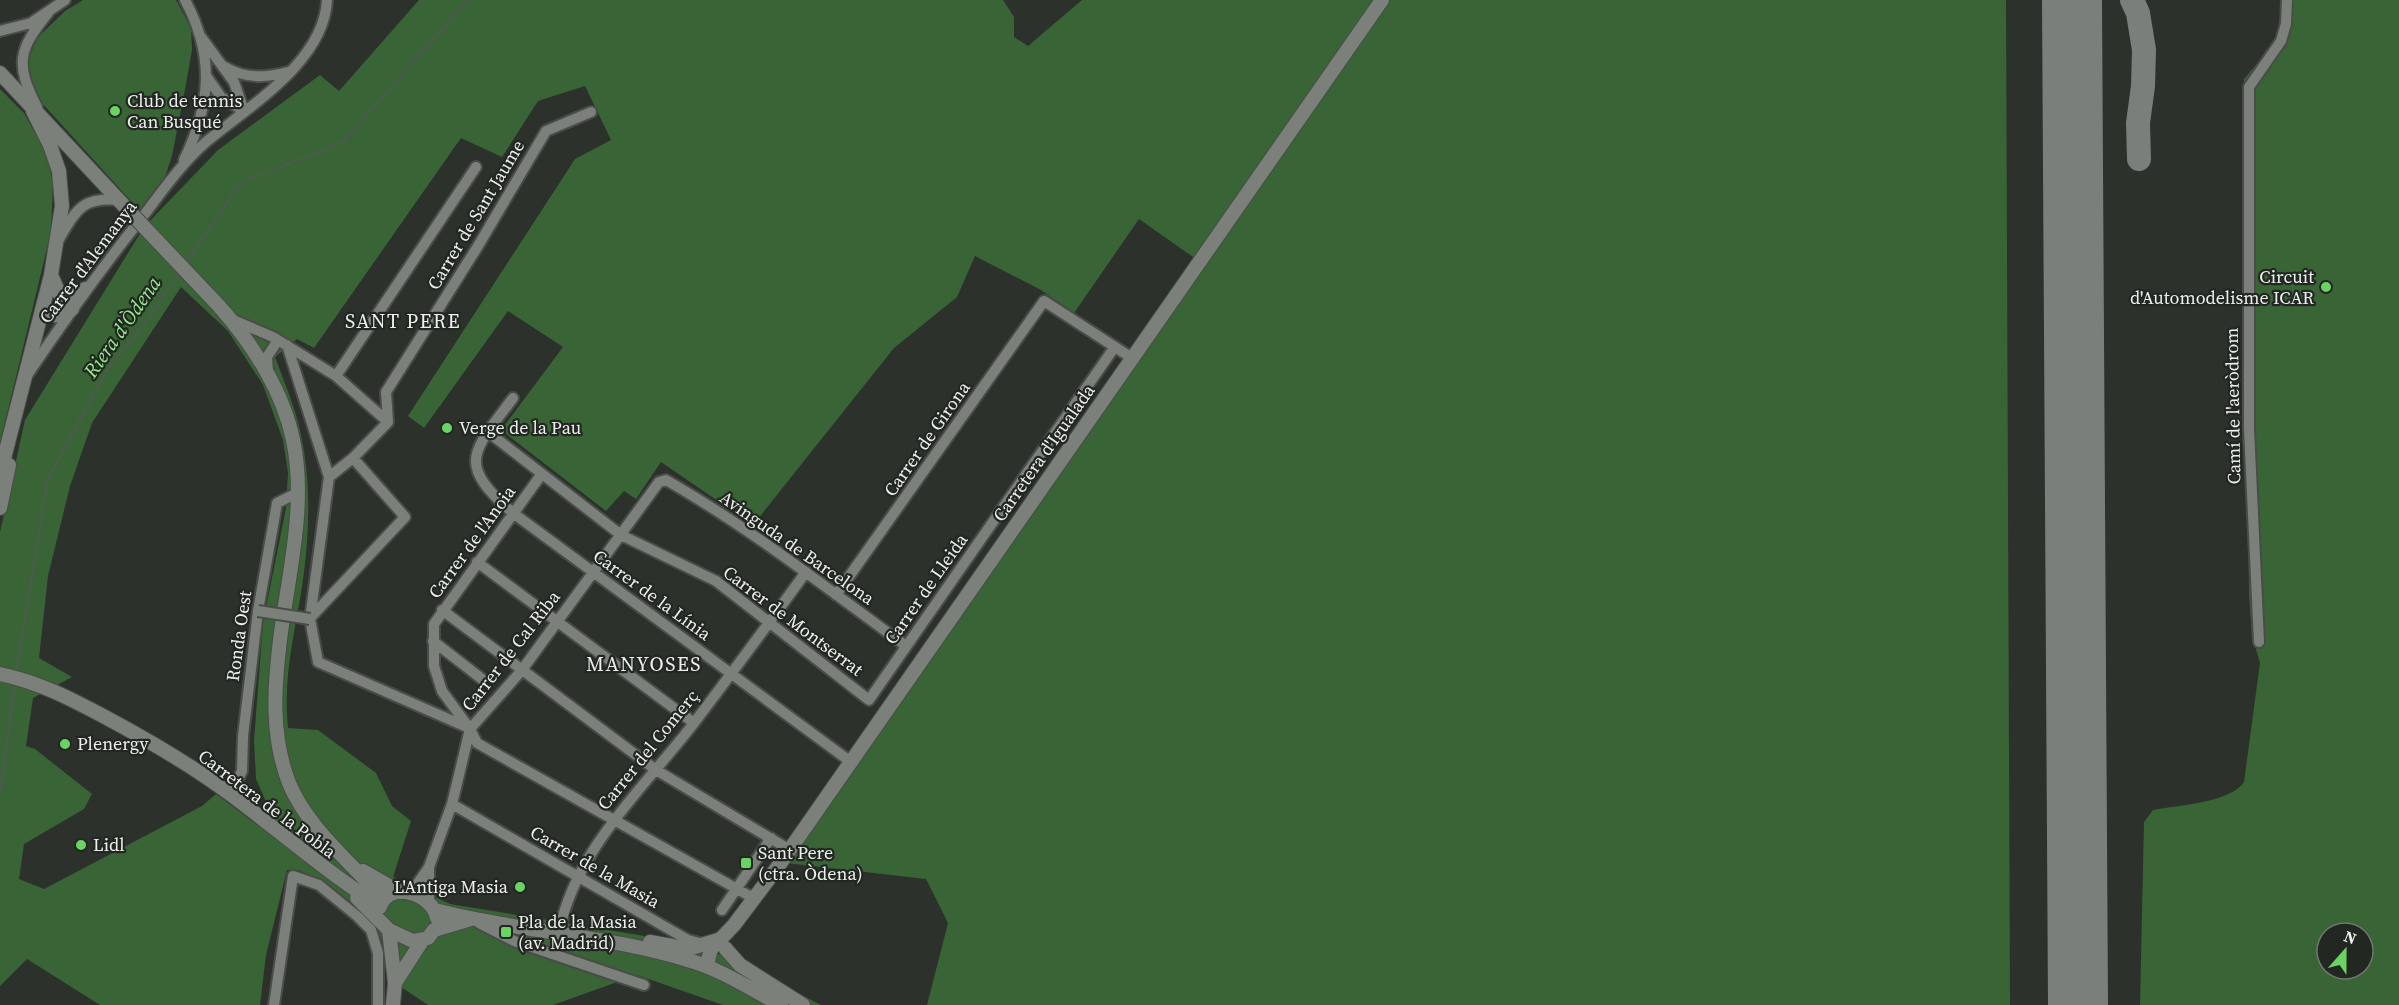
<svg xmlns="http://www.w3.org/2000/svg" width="2399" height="1005" viewBox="0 0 2399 1005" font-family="'Source Serif 4',serif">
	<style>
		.green { fill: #396436; fill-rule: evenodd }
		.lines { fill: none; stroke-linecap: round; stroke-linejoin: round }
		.stream { stroke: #475d47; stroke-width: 3 }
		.taxiway { stroke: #7b7f7b; stroke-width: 24 }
		.runway { stroke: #7b7f7b; stroke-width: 60 }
		.street-casing { stroke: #494c48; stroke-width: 14 }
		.secondary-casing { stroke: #494c48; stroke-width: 16 }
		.street { stroke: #7b807a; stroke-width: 10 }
		.secondary { stroke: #7b807a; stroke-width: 14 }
		.street-bridge-casing { stroke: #494c48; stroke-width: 14; stroke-linecap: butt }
		.secondary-bridge-casing { stroke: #494c48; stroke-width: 16; stroke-linecap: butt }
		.street-bridge { stroke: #7b807a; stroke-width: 10 }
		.secondary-bridge { stroke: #7b807a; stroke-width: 14 }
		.poi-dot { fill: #6bd363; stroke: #222722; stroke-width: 2 }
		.labels { text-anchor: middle; stroke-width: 4.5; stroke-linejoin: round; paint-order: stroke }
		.poi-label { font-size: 18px; fill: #ecefec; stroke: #222722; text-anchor: start }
		.street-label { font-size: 18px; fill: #ecefec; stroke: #222722 }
		.neighbourhood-label { font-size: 20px; letter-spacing: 1.5px; fill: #ecefec; stroke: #222722 }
		.water-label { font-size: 20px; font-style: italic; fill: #96ee8e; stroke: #222722 }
	</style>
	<rect width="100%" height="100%" fill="#2c312c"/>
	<path class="green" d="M83 0H176L191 28 192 50 186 84 172 156 163 183 140 211 41 102 30 80 26 65 37 38 65 11Z
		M419 0H1003L1014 17V37L1028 46 1082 0H2006L2010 1005H927L948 923 926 879 786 863 830 805 1203 264 1139 219 1074 313 1041 290 975 256 957 297 894 348 753 525 661 462 636 499 624 491 606 511 501 430 563 347 508 311 424 428 408 416 575 159 611 140 585 86 538 101 502 157 461 138 314 348 297 339 275 357C283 379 292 400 298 422 312 476 310 533 302 587 294 637 283 676 288 728L318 730 376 773 392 806 411 821 393 877 450 904 681 942 731 958 821 1005H723L637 975 553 1005H428L401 987 379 934 322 883 299 870H287L266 955 260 1005H100L27 959 0 986V532L25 420 144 227 218 150 320 75 339 91ZM181 287 228 331 263 385 283 440 288 473 286 508 263 623 254 741 256 779 270 811 260 827 216 794 202 806 44 889 19 879 24 844 84 809 92 794 35 749 26 746 33 698 72 677 39 658 48 576 70 486 92 423Z
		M2283 0H2399V1005H2140L2144 822 2153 810C2178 805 2230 803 2244 782L2260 663 2252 636 2249 595 2244 79 2278 39ZM2327 933H2363V969H2327Z
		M0 89 24 113 47 154 53 183 51 232 0 443Z"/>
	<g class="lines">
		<path class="stream" d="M185 264 237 188 252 177 313 155 344 141 468 0
			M16 674 47 481 105 373 148 319 179 272
			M0 792 15 683"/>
		<path class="taxiway" d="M2132 0 2138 13 2144 50 2143 86 2138 123 2139 159"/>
		<path class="runway" d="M2072 0 2078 1005"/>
		<g class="street-casing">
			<path id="street" d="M0 31 31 23 65 0
				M201 37 234 82 244 111
				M225 67C245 79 266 78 288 72
				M207 77 221 97 244 111
				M37 107C15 64 18 50 48 13
				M184 160C211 104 215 56 185 0
				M59 239C77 209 82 197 119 200
				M231 319 273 337 336 376 388 422
				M287 345 329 477 310 619 318 662 469 728
				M268 373 267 357 278 340
				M28 374C65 319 103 266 144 215 163 190 182 163 206 142 249 106 324 62 327 0
				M336 376 476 167
				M513 398C473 452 455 463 513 513L851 762
				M388 422 386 392 478 246 546 131 591 112
				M488 432 621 535 716 581 869 700 1114 348
				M541 475 434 624V666L442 691 470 729 477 743 755 899
				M329 477 353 458 388 422
				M477 562 694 723
				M836 595 1044 301 1132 358
				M442 610 656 770 790 850
				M312 616 405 517 353 458
				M433 641 482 679
				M2259 642 2249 429V87L2281 41 2286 24 2287 0
				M231 794 242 771 243 736 258 611 277 503 297 493
				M452 804 688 940 703 944
				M429 868V902
				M411 893 429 867 452 804 470 729 522 670 659 482 666 480C750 528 828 589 906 646
				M722 910 771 838
				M479 923 514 941 644 985
				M559 932C576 848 644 788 694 723 732 673 769 623 806 572
				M274 1005 293 876 319 885 357 916 371 930 378 953V1005"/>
		</g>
		<g class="secondary-casing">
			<path id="secondary" d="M0 73 128 210
				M51 275 59 293 67 299 85 289
				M219 306C252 343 283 391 293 440 307 504 288 576 280 640 274 689 271 736 289 783 308 829 352 863 383 899
				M42 310C52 319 61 315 72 309
				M0 474 51 275 62 206 59 171 50 145 33 111
				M0 508 9 465
				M0 674C39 682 71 699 105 717 148 740 191 765 230 794 281 832 326 872 380 906
				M363 871 400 892
				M357 898 389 930 413 941 428 938 434 930 471 919
				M380 907C389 879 433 894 437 918
				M435 910C519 932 607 935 691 961 722 970 752 990 781 1005
				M389 930 395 983 393 1005
				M650 942 688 949 718 940
				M725 948 740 965 803 1005
				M709 967 708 960 711 949 734 925 777 868 1382 0
				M395 983 422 941"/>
		</g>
		<use href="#street" class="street"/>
		<use href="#secondary" class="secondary"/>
		<g class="street-bridge-casing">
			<path id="street-bridge" d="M258 611 310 619"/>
		</g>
		<g class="secondary-bridge-casing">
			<path id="secondary-bridge" d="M128 210 219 306"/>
		</g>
		<use href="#street-bridge" class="street-bridge"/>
		<use href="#secondary-bridge" class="secondary-bridge"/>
	</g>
	<g class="poi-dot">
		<circle cx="115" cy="111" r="6"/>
		<circle cx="2326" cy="287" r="6"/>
		<circle cx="447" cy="428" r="6"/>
		<circle cx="65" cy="744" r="6"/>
		<circle cx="81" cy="845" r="6"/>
		<rect x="740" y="857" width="12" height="12" rx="3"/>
		<circle cx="520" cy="887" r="6"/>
		<rect x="500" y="926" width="12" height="12" rx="3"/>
	</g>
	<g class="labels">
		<g class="poi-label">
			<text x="127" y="107">Club de tennis<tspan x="127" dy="21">Can Busqué</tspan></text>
			<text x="2314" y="283" text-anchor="end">Circuit<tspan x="2314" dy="21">d'Automodelisme ICAR</tspan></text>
			<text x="459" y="434">Verge de la Pau</text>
			<text x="77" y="750">Plenergy</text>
			<text x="93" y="851">Lidl</text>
			<text x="758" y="859">Sant Pere<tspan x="758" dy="21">(ctra. Òdena)</tspan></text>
			<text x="508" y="893" text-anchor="end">L'Antiga Masia</text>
			<text x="518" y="928">Pla de la Masia<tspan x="518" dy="21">(av. Madrid)</tspan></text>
		</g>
		<g class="street-label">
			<text transform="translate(476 215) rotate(-59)" y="6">Carrer de Sant Jaume</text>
			<text transform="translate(88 262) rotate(-53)" y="6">Carrer d'Alemanya</text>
			<text transform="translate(2233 406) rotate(-91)" y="6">Camí de l'aeròdrom</text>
			<text transform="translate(927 439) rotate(-55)" y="6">Carrer de Girona</text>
			<text transform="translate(1044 453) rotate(-55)" y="6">Carretera d'Igualada</text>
			<text transform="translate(472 542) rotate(-54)" y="6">Carrer de l'Anoia</text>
			<text transform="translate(797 548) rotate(35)" y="6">Avinguda de Barcelona</text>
			<text transform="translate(926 589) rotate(-55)" y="6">Carrer de Lleida</text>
			<text transform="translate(652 595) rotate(36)" y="6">Carrer de la Línia</text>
			<text transform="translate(793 621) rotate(37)" y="6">Carrer de Montserrat</text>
			<text transform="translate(239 636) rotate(-82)" y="6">Ronda Oest</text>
			<text transform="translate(511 651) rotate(-52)" y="6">Carrer de Cal Riba</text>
			<text transform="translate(648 750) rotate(-51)" y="6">Carrer del Comerç</text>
			<text transform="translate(267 804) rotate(37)" y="6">Carretera de la Pobla</text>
			<text transform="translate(595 867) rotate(30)" y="6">Carrer de la Masia</text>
		</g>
		<g class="neighbourhood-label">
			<text x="403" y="328">SANT PERE</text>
			<text x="644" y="671">MANYOSES</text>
		</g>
		<g class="water-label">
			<text transform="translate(122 327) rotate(-55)" y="7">Riera d'Òdena</text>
		</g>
	</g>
	<g transform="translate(2345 951) rotate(21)"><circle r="28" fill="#222722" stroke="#737773" stroke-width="1.5"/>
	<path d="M0-4.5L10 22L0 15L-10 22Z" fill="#6bd363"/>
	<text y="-9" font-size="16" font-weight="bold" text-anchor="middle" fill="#ecefec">N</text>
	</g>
</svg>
